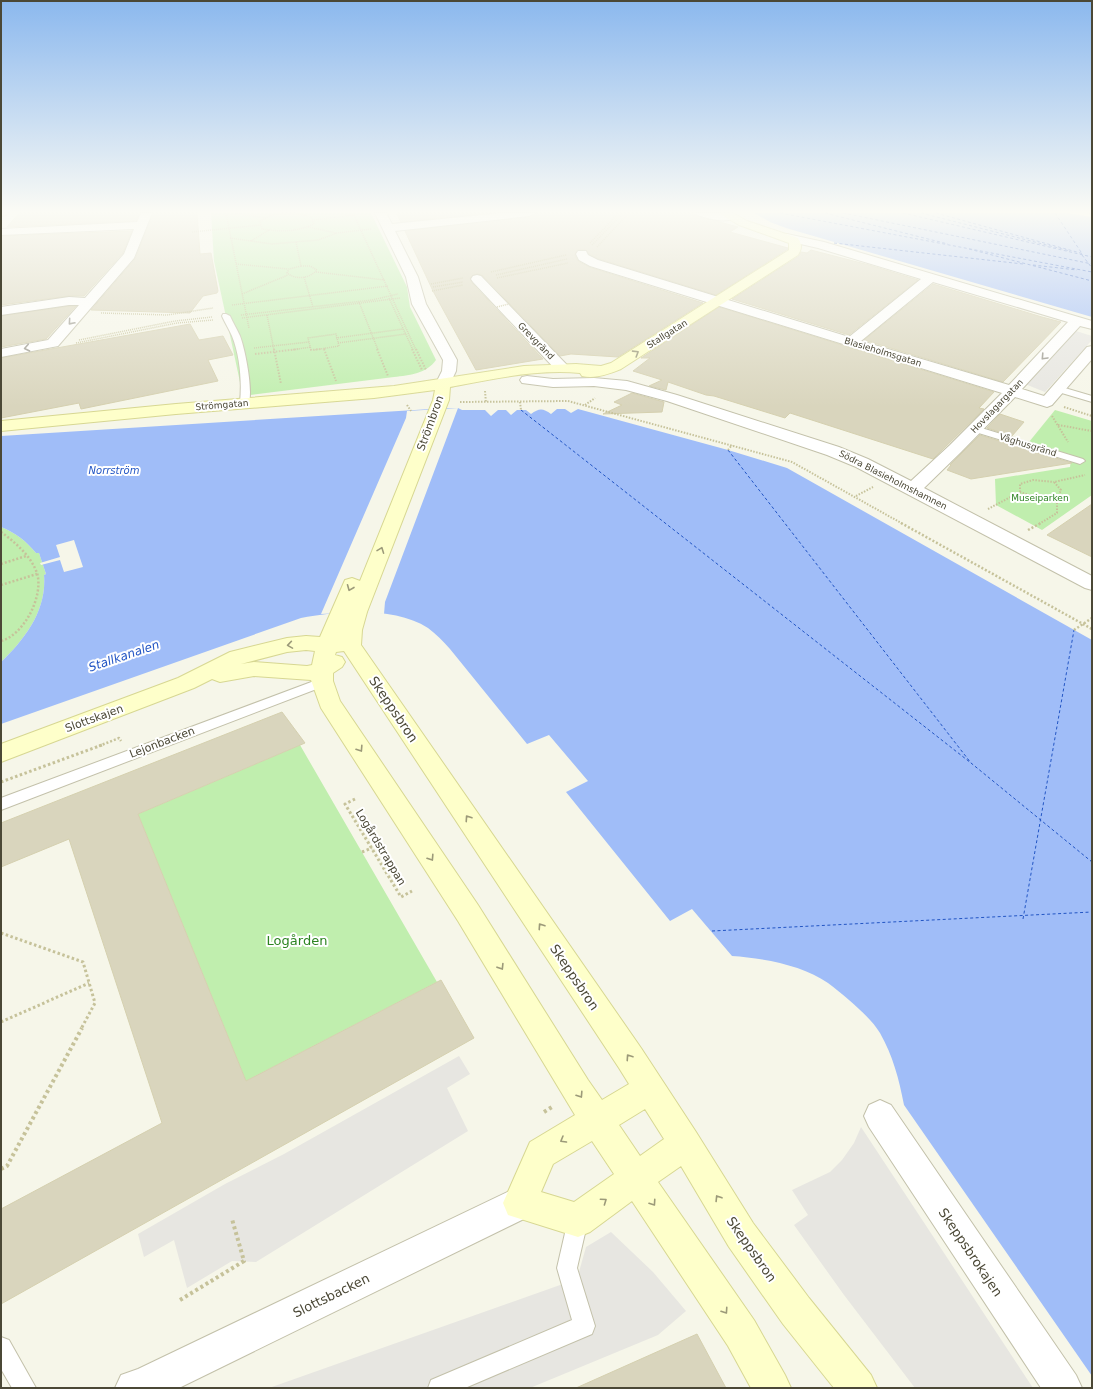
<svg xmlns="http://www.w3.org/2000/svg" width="1093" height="1389" viewBox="0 0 1093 1389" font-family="'DejaVu Sans',sans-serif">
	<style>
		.green { fill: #c0eeae }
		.parking { fill: #e7e6e1 }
		.water { fill: #a0bdf8 }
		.pier { fill: #f6f6e9 }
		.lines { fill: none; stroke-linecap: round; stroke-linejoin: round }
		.ferry { stroke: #2255c4; stroke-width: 1; stroke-dasharray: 3 2.5; stroke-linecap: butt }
		.building { fill: #d9d5bd; stroke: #d5d0af }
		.lane-casing { stroke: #c3c1aa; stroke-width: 2 }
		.street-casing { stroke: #c3c1aa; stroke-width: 2 }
		.secondary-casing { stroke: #d7d792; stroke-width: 2 }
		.path-far4 { stroke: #c6c29a; stroke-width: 1.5; stroke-dasharray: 1 1; stroke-linecap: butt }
		.path-far3 { stroke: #c6c29a; stroke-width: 2; stroke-dasharray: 1.5 1.5; stroke-linecap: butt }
		.path-far2 { stroke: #c6c29a; stroke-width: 2.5; stroke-dasharray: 2 2; stroke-linecap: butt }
		.path-far1 { stroke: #c6c29a; stroke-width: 3; stroke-dasharray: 2.5 2.5; stroke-linecap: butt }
		.path { stroke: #c6c29a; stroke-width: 4; stroke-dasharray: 3 3; stroke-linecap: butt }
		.lane { fill: #fff; fill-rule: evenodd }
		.street { fill: #fff; fill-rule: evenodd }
		.secondary { fill: #feffca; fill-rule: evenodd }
		.path-bridge { stroke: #c6c29a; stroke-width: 1.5; stroke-dasharray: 1 1; stroke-linecap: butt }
		.oneway { stroke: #9c9a90 }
		.oneway2 { stroke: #9c9a79 }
		.labels { text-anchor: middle; stroke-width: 4; stroke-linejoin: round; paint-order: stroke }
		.far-street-label { font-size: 9px; fill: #4b4836; stroke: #fff }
		.far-park-label { font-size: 9px; fill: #2d8422; stroke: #fff }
		.far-water-label { font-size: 10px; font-style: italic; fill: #2255c4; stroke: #fff }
		.street-label { font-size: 11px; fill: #4b4836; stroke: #fff }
		.water-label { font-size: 12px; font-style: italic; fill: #2255c4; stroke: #fff }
		.near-street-label { font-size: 13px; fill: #4b4836; stroke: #fff }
		.near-park-label { font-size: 13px; fill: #2d8422; stroke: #fff }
	</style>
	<rect width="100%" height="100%" fill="#f6f6e9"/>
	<path class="green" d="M211 213H371L407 287 410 307 436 360C426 374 410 375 394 377L243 396 214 261Z
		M1055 410 1092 421V495L1042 530 996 505 995 479 1070 467 1071 460 1029 442Z
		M1 527C16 533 26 541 36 553H39L46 574 44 575C47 610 25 639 1 662Z
		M300 745 437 982 246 1081 138 814Z"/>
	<path class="parking" d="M1076 331 1092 336V340L1045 392 1025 384Z
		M459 1056 470 1074 447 1088 468 1131 256 1262 232 1261 187 1288 174 1240 144 1257 138 1234 225 1184 284 1154Z
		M861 1127 1033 1388H915L844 1295 794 1225 808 1215 792 1190 830 1172 842 1160 854 1143Z
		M611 1232 653 1272 686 1311 658 1335 530 1388H269L577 1279 586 1247Z"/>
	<path class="water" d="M754 213H1068L1092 217V317L786 228 770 222Z
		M447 408H458L462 410H485L491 416 498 410H506L511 415 517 410H526L531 414C539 408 543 408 551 414L557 409H565L571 413 578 409 728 450 787 468 1092 640V1376L904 1105C899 1079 893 1056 880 1033 872 1020 860 1010 849 1000 842 994 835 988 828 983 803 965 762 958 732 956L692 909 670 921 566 792 588 781 549 735 527 744 450 649C443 641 436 634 428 628 394 606 338 611 301 618L1 724V662C25 639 47 610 44 575L46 574 39 553H36C26 541 16 533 1 527V436Z"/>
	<path class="pier" d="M458 408 385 602 384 614 357 612 321 614 406 418 407 411Z
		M74 540 83 567 64 572 60 560 41 565 40 563 60 557 56 545Z"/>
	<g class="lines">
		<path class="ferry" d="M780 213 1092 272
			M825 213 948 244
			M843 213 1092 264
			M903 213 1092 257
			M921 213 1070 251
			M936 213 1084 254
			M1055 213 1081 252
			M834 243 1023 264
			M969 249 1092 281
			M1082 255 1092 268
			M1033 265 1077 270
			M521 410 971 763
			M728 450 971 763 1092 862
			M1023 919 1074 630
			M712 931 1092 912"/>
	</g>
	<path class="building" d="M19 213H140L136 221 7 227Z
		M153 213H197L200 254 211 253 218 291 217 293 203 296 190 313 91 310 135 259Z
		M396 213H492L401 222Z
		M536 213H692L697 216 738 227 730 232 788 248V249L716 295 599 259 589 254 586 250H577L575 255 578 261 589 267 703 303 618 357 571 354 560 356 482 275 477 274 473 275 470 278 472 283 543 359 476 370 433 291 405 231 529 217Z
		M132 231 123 253 84 296H69L1 305V236Z
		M811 250 869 265 918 280 849 335 732 299 799 256 801 252 807 253Z
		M933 284 1042 317 1061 322 1003 382 864 340Z
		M69 306H76L46 339 1 347V316Z
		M719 307 994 392 979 408 984 409 933 459 790 413 785 418 714 396 706 395 668 382 666 390 649 386 662 380 633 371 650 358H641Z
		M190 324 199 340 223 336 233 355 208 360 218 381 81 409 79 403 1 418V358Z
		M632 393 664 402 662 412 603 414 622 405 614 402Z
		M1000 414 1024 422 1012 436 987 428Z
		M980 435 1072 463 971 479 947 470 951 465H950Z
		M1092 504V557L1047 535Z
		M282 712 305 743 138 814 246 1081 441 980 474 1038 1 1304V1209L162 1123 69 839 1 867V823Z
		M697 1334 726 1388H576L632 1363Z"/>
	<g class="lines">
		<g class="lane-casing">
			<path id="lane" d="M223 314H226L230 316C233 323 237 329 240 336 245 349 254 393 248 405L245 406 240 403C242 381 240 356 232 336 229 329 225 323 222 316Z
				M1058 386 1092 396V402L1055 391 1054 389Z
				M975 426 1083 459 1085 461 1080 464 1077 463 972 431 970 429 972 427Z
				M322 678 327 679 328 682 327 685 1 810V798Z
				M578 1210 585 1213 588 1220 577 1268 595 1326 592 1334 465 1388H428L431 1380 572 1320 557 1268 568 1220 571 1213Z
				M1 1337 9 1340 36 1388H12L1 1369Z"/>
		</g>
		<g class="street-casing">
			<path id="street" d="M141 213H152L134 258 58 346 1 357V349L48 340 79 305H69L1 315V307L69 297 85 298 124 254 134 229 1 235V229L137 222Z
				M375 213H386L392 224 502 213H535L529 216 395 231 418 277 426 304 457 360 456 371 448 388 443 390 438 388 435 385 442 371 443 360 412 304 406 277Z
				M695 213H730L736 216C728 225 707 218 697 215Z
				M787 234 824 242 1092 321V329L1080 326 1022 389 1044 396 1087 347 1092 346V359L1052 405 1047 407 1015 397 961 452 924 488 1092 576V590L1085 588 856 467 827 455 667 401 626 390 594 386 553 387 522 383 520 380 522 377 527 376 553 379 594 378 627 381 677 395 839 447 868 459 911 481 950 445 1002 393 590 266 579 260 576 254 578 251H586L588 255 598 260 849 337 921 279 818 248 783 240 781 238 783 236ZM933 282 1068 322 1009 385 861 341Z
				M477 275 481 276 567 365 569 368 567 371 562 372 557 371 473 282 471 279 473 276Z
				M880 1100 891 1105 1076 1375 1082 1388H1041L869 1127 864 1116 869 1105Z
				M520 1186 532 1191 537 1203 532 1215 179 1388H115L121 1375 138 1369Z"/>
		</g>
		<g class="secondary-casing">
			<path id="secondary" d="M1 213H8L6 215 1 216Z
				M721 213H733L747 221 798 238C802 245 802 248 798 255L621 369C609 374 595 379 582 376L580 373C537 369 492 379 450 387L449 400 367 612 362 630 361 645 641 1048 696 1132 753 1223 809 1298 871 1375 877 1388H834L783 1324 729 1247 681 1166 658 1182 754 1320 785 1375 791 1388H751L728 1346 632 1201 590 1232 578 1237 508 1215 503 1203 530 1142 575 1115 458 921 321 708 311 680 254 676 220 682 212 679 194 688 1 762V744L178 678 230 652 287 638 306 636 320 637 345 580 352 578 360 581 433 400 435 390 374 398 176 414 1 431V421L176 404 394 386 524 366 576 364 601 366 611 363 789 250V243L739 225 722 215ZM306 650 315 651 312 665 307 666 254 662 241 664 287 652ZM344 651 619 1068 629 1084 602 1100 588 1080 478 905 340 701 333 681V673L342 667 345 662 342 657 335 655 336 652ZM645 1109 664 1139 640 1156 619 1125ZM592 1141 614 1174 574 1202 541 1192 553 1164Z"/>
		</g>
		<path class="path-far4" d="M226 213 249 328
			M235 213 266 218
			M294 213 311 217 314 224C296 232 281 232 262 229L260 221 274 214Z
			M353 213 416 350
			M1087 213H1092
			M312 220 355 215
			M308 227 336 233
			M192 232 261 225
			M230 238 272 244 318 240 337 233 371 229
			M251 241 269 230
			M296 242 301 266
			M590 243 619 213
			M592 245 623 213
			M597 247 629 213
			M236 264 288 269
			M301 266H310L317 270C309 279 296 280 287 273L289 269Z
			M316 272 385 280
			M491 272 566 255
			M496 275 567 259
			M304 277 313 307
			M497 278 568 263
			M431 284 463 278
			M433 287 463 282
			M432 291 463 285
			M242 294 288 275
			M389 298 413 350
			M359 302 378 350
			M232 305 388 286
			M101 313 167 315 213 308
			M241 315 372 300 398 294
			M267 315 274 350
			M242 318 400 298
			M336 338 403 329
			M79 340 175 321 212 317
			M76 343 177 323 213 320
			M338 343 406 334
			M254 348 309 342
			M324 348 325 350
			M291 350 311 347
			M311 350 308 338 336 334 339 346 314 350"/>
		<path class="path-far3" d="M274 349 281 384
			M311 349V350L321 349
			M324 349 336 381
			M377 349 388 376
			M412 349 422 370
			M416 349 426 370
			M255 354 299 349
			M485 391 486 403
			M460 402 568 401 792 462 903 524
			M520 402 521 410
			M407 405 411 411
			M585 405 595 398
			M1064 407 1092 416
			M1052 416 1068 442
			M1058 425 1092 431
			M728 450 732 445
			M1020 492V484L1033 480 1054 482
			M856 496 873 487
			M988 509 1020 492 1039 498 1057 499 1061 490 1054 482 1085 475
			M1039 524 1057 513V499"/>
		<path class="path-far2" d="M901 523 1092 629
			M1028 530 1041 523
			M1 532C15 542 31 556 37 573 44 596 24 635 1 641
			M1 564 26 556
			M1 585 37 574
			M1074 630 1092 618
			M99 746 119 738 121 741"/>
		<path class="path-far1" d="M1 782 102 745
			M355 799 345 804 401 897 412 891
			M362 852 372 848
			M1 933 83 962 95 1003 81 1029
			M1 1022 89 983"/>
		<path class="path" d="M544 1112 552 1107
			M1 1169 7 1166 82 1028
			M180 1300 244 1261 232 1219"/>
		<use href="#lane" class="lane"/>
		<use href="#street" class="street"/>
		<use href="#secondary" class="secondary"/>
		<path class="path-bridge" d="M497 307 509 304"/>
	</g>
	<defs><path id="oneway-chevron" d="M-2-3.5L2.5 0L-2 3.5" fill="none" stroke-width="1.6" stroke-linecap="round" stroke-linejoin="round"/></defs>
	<g class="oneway">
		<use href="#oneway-chevron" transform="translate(71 322) rotate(131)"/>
		<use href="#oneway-chevron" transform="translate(27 348) rotate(169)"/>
		<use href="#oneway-chevron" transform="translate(1044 357) rotate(133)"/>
	</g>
	<g class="oneway2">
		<use href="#oneway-chevron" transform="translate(636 353) rotate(-32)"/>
		<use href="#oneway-chevron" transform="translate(381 550) rotate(-69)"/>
		<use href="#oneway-chevron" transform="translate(350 588) rotate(112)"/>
		<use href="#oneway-chevron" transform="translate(290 645) rotate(171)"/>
		<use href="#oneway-chevron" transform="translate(360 749) rotate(57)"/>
		<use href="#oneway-chevron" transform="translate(468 818) rotate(-124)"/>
		<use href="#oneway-chevron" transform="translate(431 858) rotate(57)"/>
		<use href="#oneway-chevron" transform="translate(541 926) rotate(-124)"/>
		<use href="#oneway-chevron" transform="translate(501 967) rotate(58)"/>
		<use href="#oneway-chevron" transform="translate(629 1057) rotate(-124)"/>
		<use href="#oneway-chevron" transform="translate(580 1095) rotate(57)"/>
		<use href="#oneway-chevron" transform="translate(563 1140) rotate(150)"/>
		<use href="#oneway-chevron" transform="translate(718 1198) rotate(-122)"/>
		<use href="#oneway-chevron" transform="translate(604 1201) rotate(-35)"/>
		<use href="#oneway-chevron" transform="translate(653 1203) rotate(56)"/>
		<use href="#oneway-chevron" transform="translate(725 1311) rotate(56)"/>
	</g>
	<linearGradient id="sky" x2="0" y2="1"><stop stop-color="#8bb8ee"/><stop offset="0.52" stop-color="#fbfbf5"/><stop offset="1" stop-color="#fbfbf5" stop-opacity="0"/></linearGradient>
	<rect width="1093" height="407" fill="url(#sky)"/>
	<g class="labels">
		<g class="far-street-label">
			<text transform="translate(667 334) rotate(-32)" y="3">Stallgatan</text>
			<text transform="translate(536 341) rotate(46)" y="3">Grevgränd</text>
			<text transform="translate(883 352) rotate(17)" y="3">Blasieholmsgatan</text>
			<text transform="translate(222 405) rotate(-5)" y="3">Strömgatan</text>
			<text transform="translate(997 406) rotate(-46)" y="3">Hovslagargatan</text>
			<text transform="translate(1028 445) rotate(17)" y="3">Våghusgränd</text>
			<text transform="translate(893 480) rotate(27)" y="3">Södra Blasieholmshamnen</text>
		</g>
		<g class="far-park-label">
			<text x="1040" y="501">Museiparken</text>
		</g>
		<g class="far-water-label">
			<text x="114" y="474">Norrström</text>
		</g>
		<g class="street-label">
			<text transform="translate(430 423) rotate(-70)" y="4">Strömbron</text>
			<text transform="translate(94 718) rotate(-20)" y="4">Slottskajen</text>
			<text transform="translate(162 742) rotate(-21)" y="4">Lejonbacken</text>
			<text transform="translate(381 847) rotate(59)" y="4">Logårdstrappan</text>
		</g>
		<g class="water-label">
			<text transform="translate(124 656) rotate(-19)" y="4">Stallkanalen</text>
		</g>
		<g class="near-street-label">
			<text transform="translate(394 709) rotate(56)" y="5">Skeppsbron</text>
			<text transform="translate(575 977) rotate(56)" y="5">Skeppsbron</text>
			<text transform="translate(752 1249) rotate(55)" y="5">Skeppsbron</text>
			<text transform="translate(971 1252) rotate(56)" y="5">Skeppsbrokajen</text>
			<text transform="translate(331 1295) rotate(-26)" y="5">Slottsbacken</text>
		</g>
		<g class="near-park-label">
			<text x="297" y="945">Logården</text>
		</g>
	</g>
	<rect width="1093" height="1389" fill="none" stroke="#4b4836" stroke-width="4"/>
</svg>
